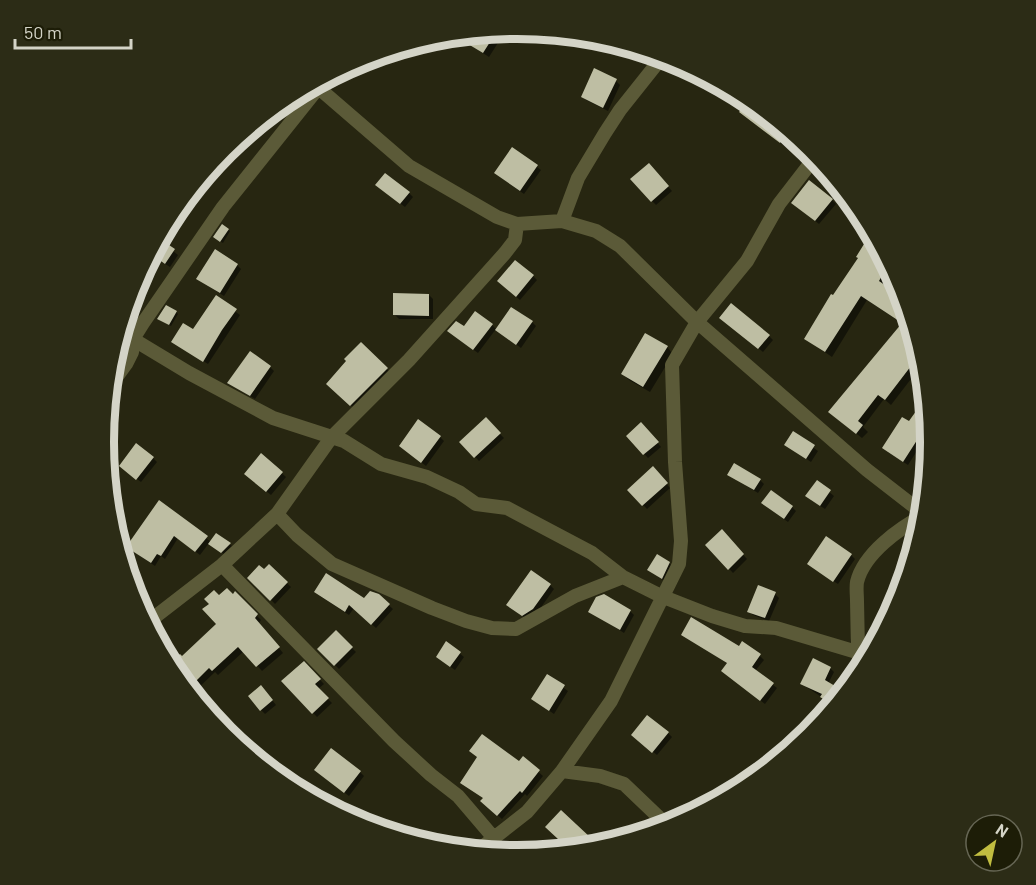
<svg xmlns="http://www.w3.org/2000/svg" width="1036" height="885" viewBox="0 0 1036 885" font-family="Barlow,sans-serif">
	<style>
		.shadow { fill: #0007 }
		.building { fill: #bebea3 }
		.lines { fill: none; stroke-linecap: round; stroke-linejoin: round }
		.street { stroke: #5b5a38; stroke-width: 14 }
		.rim { fill: none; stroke: #d4d4c7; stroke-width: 8 }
	</style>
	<rect width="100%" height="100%" fill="#272611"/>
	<path class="shadow" d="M498 31 503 35 489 57 455 35Z
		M591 36 599 37 610 40 606 46Z
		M616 81 620 85 608 111 586 100 582 96Z
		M750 100 795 137 787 148 747 118Z
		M243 135 245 137 226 161 220 156Z
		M513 149 541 170 524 194 500 177Z
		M652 169 672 191 656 205 652 201Z
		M381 189 409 193 413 197 405 207Z
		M843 189 855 204 854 205 840 195Z
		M832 200 836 204 819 224 797 206Z
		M228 230 230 231 223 243 216 239Z
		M159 240 178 255 170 267 151 255Z
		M879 244 893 271 884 286 905 299 915 332 867 300 832 357 806 339 833 297Z
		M237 265 241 269 224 296 202 282Z
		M533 276 537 280 520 300 503 285Z
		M133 294 143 303 126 326 123 324Z
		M429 295 433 299V319H399L395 315Z
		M216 297 240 315 208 364 173 342 193 331Z
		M176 312 178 314 171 326 161 320Z
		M726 321 769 336 773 340 763 352Z
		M532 322 536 326 521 348 497 330Z
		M492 325 496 329 478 353 453 335 464 328Z
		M898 330 919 347 924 362 891 405 884 399 863 427 868 432 862 438 835 417Z
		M361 344 391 373 355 409 328 384Z
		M667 347 673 354 650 392 629 380 623 374Z
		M113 358 118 363 113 370 111 369Z
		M270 367 274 371 255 399 229 383Z
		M919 409 929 415 931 429 908 465 888 452Z
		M485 419 504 438 479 461 461 442Z
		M645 428 661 447 648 458 628 436Z
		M793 433 818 451 811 462 786 445Z
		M440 437 444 441 426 466 405 450Z
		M261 455 286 477 271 495 250 478Z
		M153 458 157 462 141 482 125 470Z
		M657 472 670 488 647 509 629 490Z
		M729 475 760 480 764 484 758 493Z
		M817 482 834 496 825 509 811 500Z
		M108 487 116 493 110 501Z
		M928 487 926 503 918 495Z
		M159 502 211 542 216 535 232 546 224 554 209 543 200 555 178 538 165 559 161 556 155 566 131 550Z
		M767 507H792L796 511 788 522Z
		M722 532 747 559 733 573 707 545Z
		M851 555 855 559 838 584 813 568Z
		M669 563 673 567 666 582 649 570Z
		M269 566 291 587 275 604 250 578 264 572Z
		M550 585 554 589 537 613 527 619 512 609Z
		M235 594 261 620 259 623 283 653 262 671 244 651 218 675 215 672 192 694 170 666 180 656 182 658 218 624 219 597 233 596Z
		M775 594 779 598 769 621 753 615 749 611Z
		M320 596 364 600 378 596 393 609 376 628 354 608 349 615Z
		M590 611H630L634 615 624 633Z
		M336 632 356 652 339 669 319 649Z
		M683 634 739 648 760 656 764 660 755 671 777 688 765 704 727 675 728 664Z
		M447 643 464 657 455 670 442 661Z
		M304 663 324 684 318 689 332 703 317 717 283 681Z
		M830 668 834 672 828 684 845 694 835 706 802 684Z
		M547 676 568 691 554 714 532 699Z
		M265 691 276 705 265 714 261 710Z
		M668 733 672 737 657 755 637 739Z
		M247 739 268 764 264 767 238 746Z
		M479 758 519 763 523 758 543 776 527 796 525 794 502 819 482 801 485 799Z
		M360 772 364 776 349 796 320 774Z
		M561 812 594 843 588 850 573 851 547 827Z"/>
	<path class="building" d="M497 31 483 53 453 35 488 31Z
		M594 68 617 79 603 108 581 97Z
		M749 99 788 131 780 143 739 112Z
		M512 147 538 165 520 191 494 173Z
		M649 163 669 186 651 202 630 179Z
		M385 173 410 192 400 204 375 185Z
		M809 180 833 199 815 221 791 203Z
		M222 224 229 229 220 242 213 237Z
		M869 236 878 241 889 263 879 281 905 299 921 353 885 400 878 395 858 421 863 425 856 434 828 412 902 323 861 296 825 352 804 339 831 294 833 295 858 258 856 257Z
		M160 239 175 249 165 264 151 254Z
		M215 249 238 264 220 293 196 279Z
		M515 260 534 275 516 297 497 281Z
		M393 293 429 294V316L393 315Z
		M216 295 237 309 222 330 203 362 171 342 183 323 193 329Z
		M731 303 770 335 758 349 719 318Z
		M166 305 177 311 169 325 157 319Z
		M511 307 533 321 516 345 495 330Z
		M475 311 493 324 473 350 447 331 456 321 464 326Z
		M645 333 668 346 643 387 621 374Z
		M361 342 388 368 350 406 326 384 346 361 344 359Z
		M117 346 123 350 111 369 112 361Z
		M250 351 271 366 250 396 227 383Z
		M919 407 929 414 930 420 903 462 882 448 902 417 909 421Z
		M486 417 501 433 474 458 459 442Z
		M418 419 441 436 421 463 399 446Z
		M641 422 659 442 643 455 626 436Z
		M793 431 815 445 806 459 784 445Z
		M136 443 154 457 136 480 119 466Z
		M261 453 283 472 266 492 244 474Z
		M734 463 761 479 754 490 727 475Z
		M653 466 668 483 642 506 627 490Z
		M817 480 831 490 820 506 805 496Z
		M771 490 793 506 784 519 761 503Z
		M159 500 208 536 195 552 174 536 161 556 157 554 151 563 126 547Z
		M722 529 744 554 728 570 705 545Z
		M216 533 231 543 221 553 208 544Z
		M826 536 852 554 833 582 807 564Z
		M657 554 670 562 662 579 647 570Z
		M269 564 288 582 270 601 247 578 259 565 264 569Z
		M531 570 551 584 533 609 522 616 506 605Z
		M326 573 364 598 370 591 379 594 390 604 371 625 349 605 345 612 314 592Z
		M758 585 776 592 765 618 747 612Z
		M891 586 903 592 896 609 883 602Z
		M227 588 233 594 235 591 258 614 255 618 280 647 256 667 238 647 212 671 209 668 188 689 169 664 180 654 182 656 216 624 202 609 209 604 204 599 214 590 219 595Z
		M604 594 631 610 620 630 588 612 596 597Z
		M691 617 739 646 742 641 761 654 752 667 774 683 760 701 721 671 727 663 681 635Z
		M336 630 353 647 334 666 317 649Z
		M446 641 461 652 450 667 436 657Z
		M813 658 831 667 825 680 845 692 835 706 820 697 822 694 800 684Z
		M304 661 321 679 315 684 329 698 312 714 281 681Z
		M547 674 565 685 549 711 531 699Z
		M261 685 273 700 260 711 248 696Z
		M647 715 669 732 652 753 631 735Z
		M482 734 519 761 523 756 540 770 522 793 520 791 497 816 480 801 483 798 460 783 477 757 469 751Z
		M331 748 361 771 344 793 314 770Z
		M561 810 591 838 580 850 571 851 545 827Z
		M523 842 536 855 510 856Z"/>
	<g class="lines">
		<path class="street" d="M314 84 409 166 497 217 517 224 562 221 596 231 620 246 697 322 867 470 925 515
			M562 221 578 178 605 133 620 110 663 56
			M121 332 189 373 273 418 344 441 381 464 427 477 459 492 476 504 507 508 592 553 623 577
			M110 386 126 364 132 352 133 339 143 323 223 207 327 77
			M277 514 331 438 409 360 505 253 515 240 517 224
			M222 565 394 741 431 775 458 796 493 837
			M147 623 222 565 277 514 297 535 332 564 432 608 466 621 492 628 516 629 575 596 623 577 661 596 712 616 745 626 776 628 860 653
			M860 675C858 650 857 626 857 601 857 595 856 588 857 582 864 553 900 528 924 515
			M562 771 600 776 624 784 669 827
			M476 852 527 812 562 771 611 701 679 564 681 541 675 462 672 365 697 322 747 261 779 204 816 156"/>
	</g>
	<path d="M0 0H1036V885H0ZM114 442a403 403 0 1 1 806 0a403 403 0 1 1-806 0Z" fill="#2c2c16" fill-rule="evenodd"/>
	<path class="rim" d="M114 442a403 403 0 1 1 806 0a403 403 0 1 1-806 0Z"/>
	<g transform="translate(994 843) rotate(33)"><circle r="28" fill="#1d1d07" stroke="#666654" stroke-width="1.5"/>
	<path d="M0-4.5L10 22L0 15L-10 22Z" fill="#c1bd40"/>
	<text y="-9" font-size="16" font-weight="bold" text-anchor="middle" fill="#d4d4c7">N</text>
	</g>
	<path d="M15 39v9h116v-9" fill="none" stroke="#d4d4c7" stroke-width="3"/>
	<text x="24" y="39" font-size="18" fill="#d4d4c7" stroke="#1d1d07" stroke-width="4.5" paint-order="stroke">50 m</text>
</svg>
